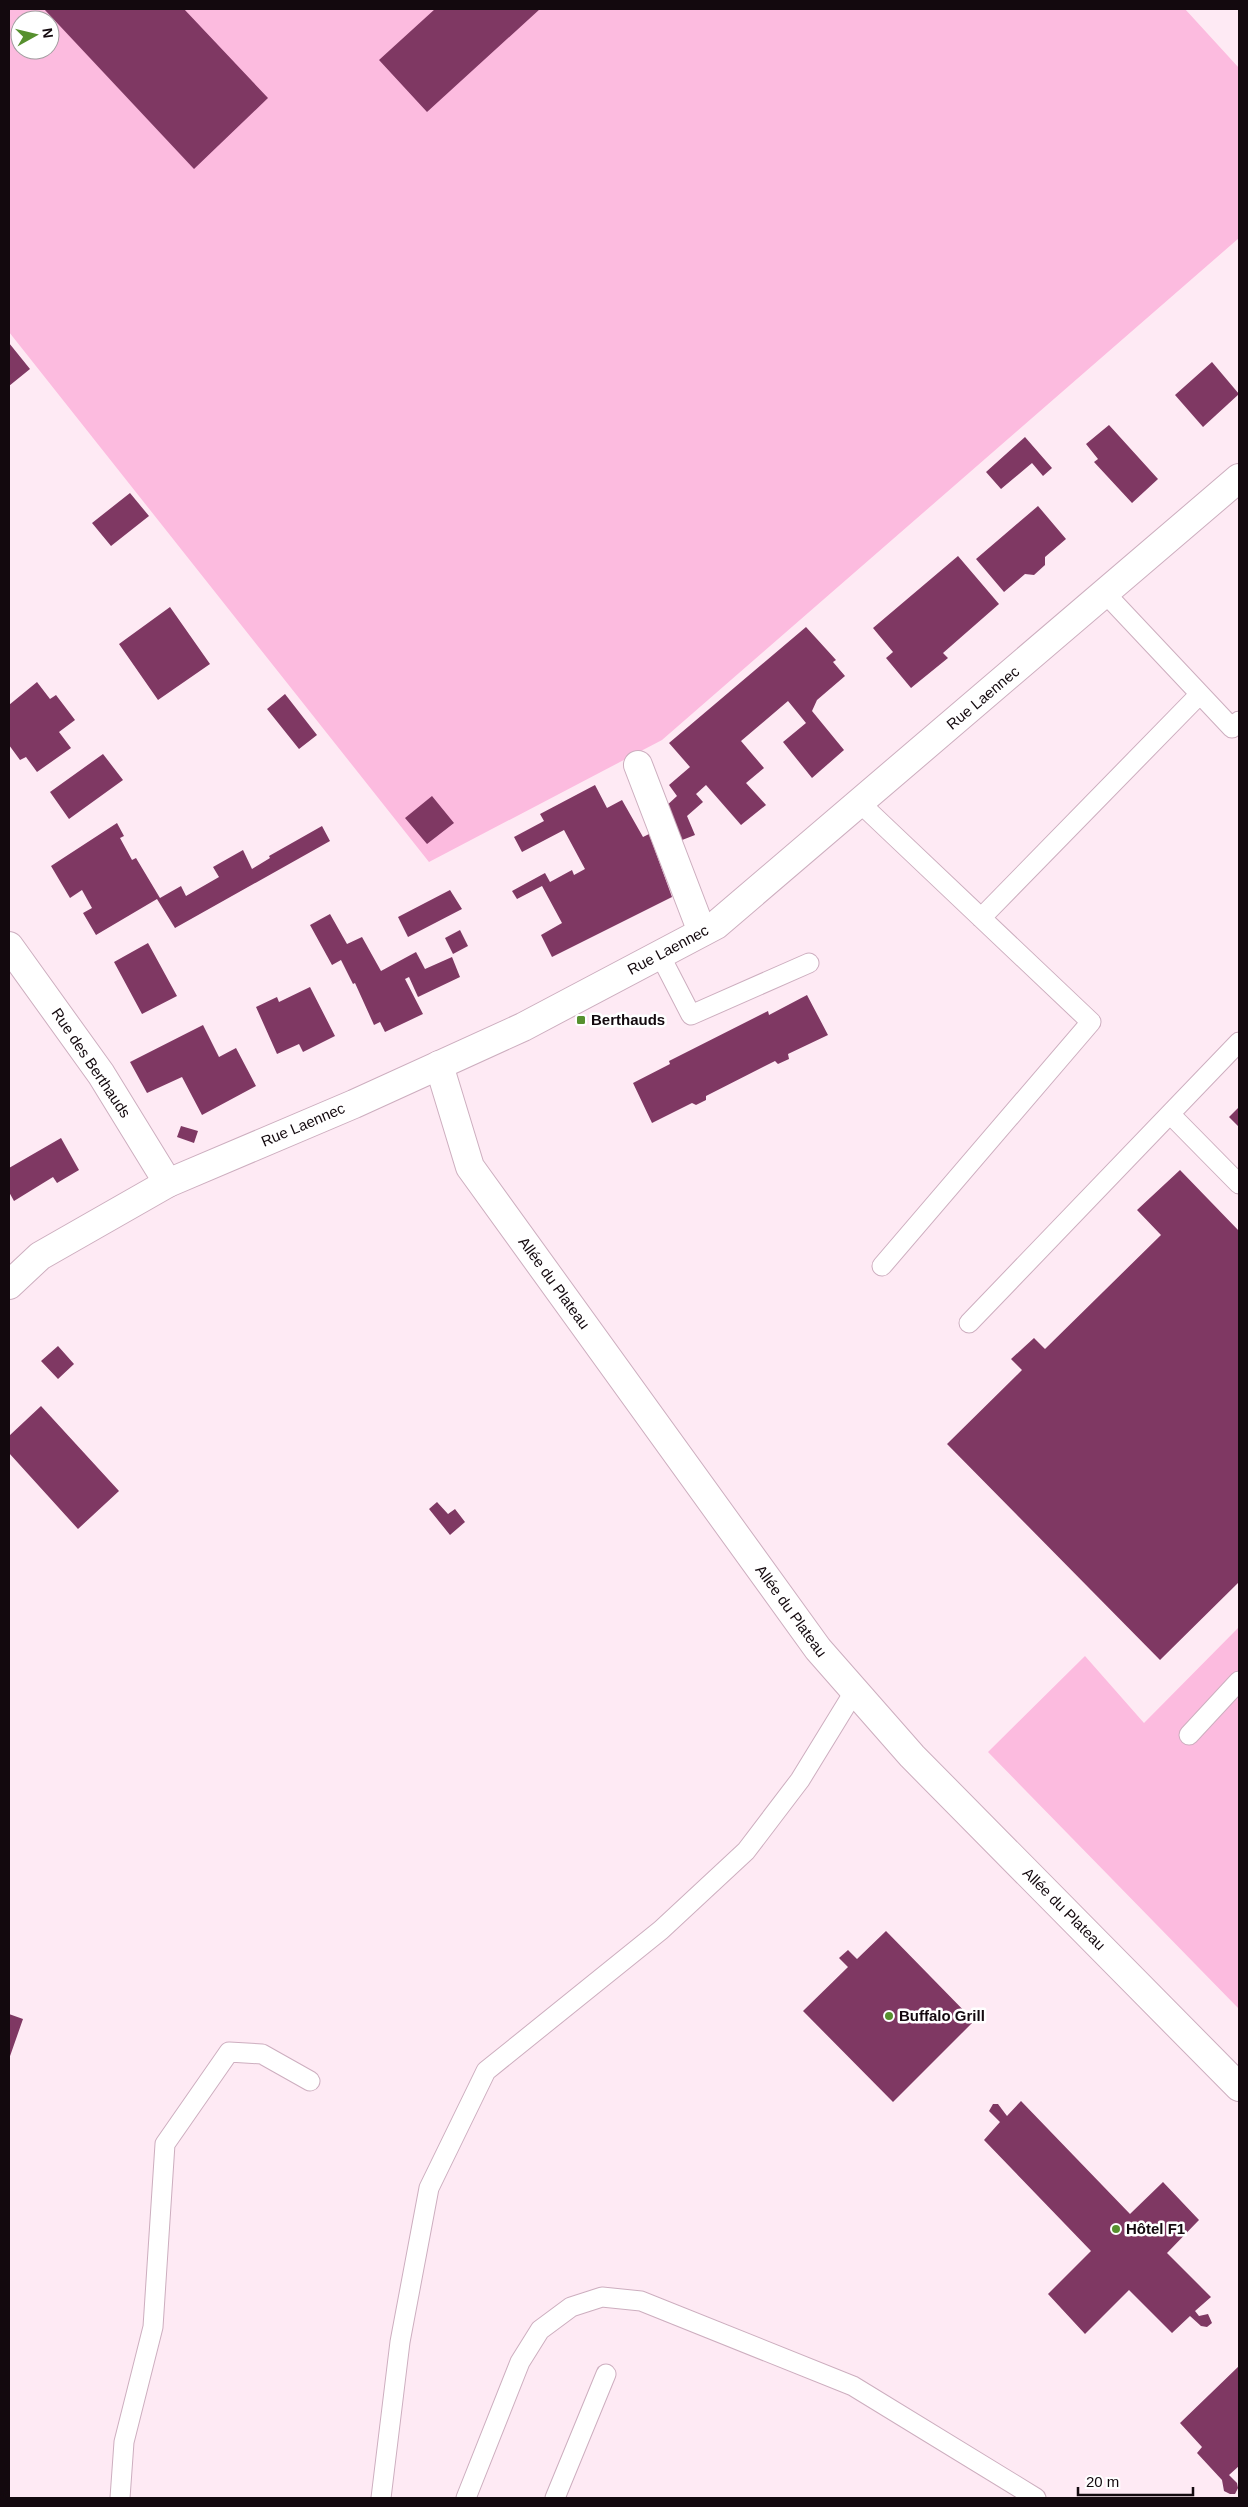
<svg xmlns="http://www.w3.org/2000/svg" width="1248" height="2507" viewBox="0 0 1248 2507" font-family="Helvetica,sans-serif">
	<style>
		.green { fill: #fcbbdf; fill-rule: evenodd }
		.building { fill: #7f3863 }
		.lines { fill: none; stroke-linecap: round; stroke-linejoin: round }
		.service-casing { stroke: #cdaebf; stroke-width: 21 }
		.minor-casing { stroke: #cdaebf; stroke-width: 30 }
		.tertiary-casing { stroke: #cdaebf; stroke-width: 30 }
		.service { stroke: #fff; stroke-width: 19 }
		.minor { stroke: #fff; stroke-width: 28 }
		.tertiary { stroke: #fff; stroke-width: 28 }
		.poi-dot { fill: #56902e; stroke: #fff; stroke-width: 2 }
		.labels { text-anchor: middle; stroke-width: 5; stroke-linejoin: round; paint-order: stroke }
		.street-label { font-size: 15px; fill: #13090e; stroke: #fff }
		.poi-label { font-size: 15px; font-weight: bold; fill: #13090e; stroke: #fff; text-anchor: start }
	</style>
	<rect width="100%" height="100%" fill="#feeaf4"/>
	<path class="green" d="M9 9H1185L1239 68V238L662 740 429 862 9 332ZM20 20H50V50H20Z
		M1239 1627V2009L988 1752 1085 1656 1144 1723Z"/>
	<path class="building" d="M44 9H184L268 98 194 169Z
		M435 9H540L427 112 379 60Z
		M9 343 30 369 9 386Z
		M1212 362 1239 394 1203 427 1175 395Z
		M1109 425 1158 479 1132 503 1094 462 1098 459 1086 444Z
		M1025 437 1052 468 1043 476 1032 463 1001 489 986 472Z
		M130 493 149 516 111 546 92 523Z
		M1038 506 1066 539 1045 557V565L1034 575 1025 574 1004 592 976 559Z
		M958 556 999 604 943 653 948 658 911 688 886 658 893 652 873 628Z
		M170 607 210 664 158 700 119 644Z
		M806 627 836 660 833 662 845 676 817 700 812 711 844 750 812 778 783 742 806 723 788 701 741 741 764 768 746 783 766 805 741 825 706 785 696 794 703 802 687 816 695 835 677 842 664 808 677 796 669 785 690 767 669 743Z
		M37 682 50 699 56 695 75 720 59 732 71 748 37 772 26 757 20 760 9 745V705Z
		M285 694 317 735 299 749 267 709Z
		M103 754 123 780 69 819 50 792Z
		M595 785 607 808 622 800 643 837 649 834 672 897 552 957 541 935 562 923 542 886 517 899 512 891 545 873 550 882 572 870 574 875 585 869 564 830 522 852 514 837 544 821 540 814Z
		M432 796 454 823 427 844 405 818Z
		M117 823 124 836 120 838 132 860 136 858 160 898 181 886 186 896 219 877 213 867 243 850 252 869 270 858 269 856 322 826 330 841 175 928 157 899 96 935 83 913 92 908 82 890 70 898 51 866Z
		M450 890 462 909 408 937 398 917Z
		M330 914 347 944 362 937 381 971 416 952 425 969 452 957 460 977 418 997 409 977 405 979 423 1014 385 1032 380 1022 374 1025 355 983 353 984 341 960 332 965 310 925Z
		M460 930 468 946 453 954 445 938Z
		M148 943 177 996 142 1014 114 962Z
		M310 987 335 1036 303 1052 299 1044 277 1054 256 1007 277 997 279 1002Z
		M807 995 828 1035 788 1054 789 1059 778 1064 775 1061 706 1096V1100L696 1105 692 1103 652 1123 633 1083 670 1064 669 1061 768 1011 769 1015Z
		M203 1025 219 1057 236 1048 256 1086 202 1115 182 1077 147 1093 130 1062Z
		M1239 1107V1127L1229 1117Z
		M181 1126 198 1131 194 1143 177 1137Z
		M61 1138 79 1170 57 1183 53 1177 14 1201 9 1192V1168Z
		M1180 1170 1239 1231V1582L1160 1660 947 1444 1022 1370 1011 1359 1034 1338 1045 1349 1161 1235 1137 1210Z
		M58 1346 74 1364 58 1379 41 1361Z
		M41 1406 119 1491 78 1529 9 1453V1436Z
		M437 1502 448 1514 455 1509 465 1522 450 1535 429 1509Z
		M886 1931 974 2021 893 2102 803 2011 848 1967 839 1958 848 1950 857 1959Z
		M9 2014 23 2019 9 2059Z
		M1021 2101 1130 2214 1163 2182 1199 2220 1167 2253 1211 2297 1195 2311 1199 2316 1208 2314 1212 2323 1207 2327 1201 2326 1190 2316 1172 2333 1129 2290 1085 2334 1048 2294 1091 2251 984 2140 1000 2122 989 2111 993 2104H998L1007 2116Z
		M1239 2366V2466L1229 2475 1237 2483 1238 2488 1235 2494H1230L1224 2491 1222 2480 1197 2453 1202 2447 1180 2423Z"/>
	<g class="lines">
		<g class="service-casing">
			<path id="service" d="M1104 592 1232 728 1239 721
				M860 803 1091 1022 882 1266
				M981 918 1199 695
				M660 955 691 1015 809 963
				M1170 1114 1239 1184
				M969 1323 1239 1042
				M1189 1735 1239 1681
				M120 2498 124 2442 153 2327 165 2144 229 2052 262 2054 310 2081
				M381 2498 400 2342 429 2188 486 2071 661 1930 746 1851 800 1780 854 1692
				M466 2498 520 2362 540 2330 571 2307 602 2297 641 2301 853 2386 1036 2498
				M555 2498 606 2374"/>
		</g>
		<g class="minor-casing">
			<path id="minor" d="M638 765 702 932
				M9 946 101 1074 168 1183
				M439 1065 470 1167 818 1649 912 1756 1239 2087"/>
		</g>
		<g class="tertiary-casing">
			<path id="tertiary" d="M9 1285 40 1256 168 1183 354 1104 523 1027 716 925 1239 478"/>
		</g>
		<use href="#service" class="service"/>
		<use href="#minor" class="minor"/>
		<use href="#tertiary" class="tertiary"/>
	</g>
	<g class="poi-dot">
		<rect x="576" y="1015" width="10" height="10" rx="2.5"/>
		<circle cx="889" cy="2016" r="5"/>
		<circle cx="1116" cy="2229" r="5"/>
	</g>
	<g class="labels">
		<g class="street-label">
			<text transform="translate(983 698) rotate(-40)" y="5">Rue Laennec</text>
			<text transform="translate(668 950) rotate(-28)" y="5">Rue Laennec</text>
			<text transform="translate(91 1063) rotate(56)" y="5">Rue des Berthauds</text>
			<text transform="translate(303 1125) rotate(-23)" y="5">Rue Laennec</text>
			<text transform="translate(554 1283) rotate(54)" y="5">Allée du Plateau</text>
			<text transform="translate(791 1611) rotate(54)" y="5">Allée du Plateau</text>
			<text transform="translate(1064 1909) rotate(45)" y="5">Allée du Plateau</text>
		</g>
		<g class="poi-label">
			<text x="591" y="1025">Berthauds</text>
			<text x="899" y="2021">Buffalo Grill</text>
			<text x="1126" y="2234">Hôtel F1</text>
		</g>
	</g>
	<rect width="1248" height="2507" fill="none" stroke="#13090e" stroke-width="20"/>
	<g transform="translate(35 35) rotate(82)"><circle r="24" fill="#ffffff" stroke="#a19d9f"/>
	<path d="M0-4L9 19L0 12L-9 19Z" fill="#56902e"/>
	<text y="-8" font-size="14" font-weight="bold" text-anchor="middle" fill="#13090e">N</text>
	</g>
	<path d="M1078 2487v8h115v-8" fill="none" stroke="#13090e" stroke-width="2.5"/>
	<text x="1086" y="2487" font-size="15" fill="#13090e" stroke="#ffffff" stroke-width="4" paint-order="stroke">20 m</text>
</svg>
